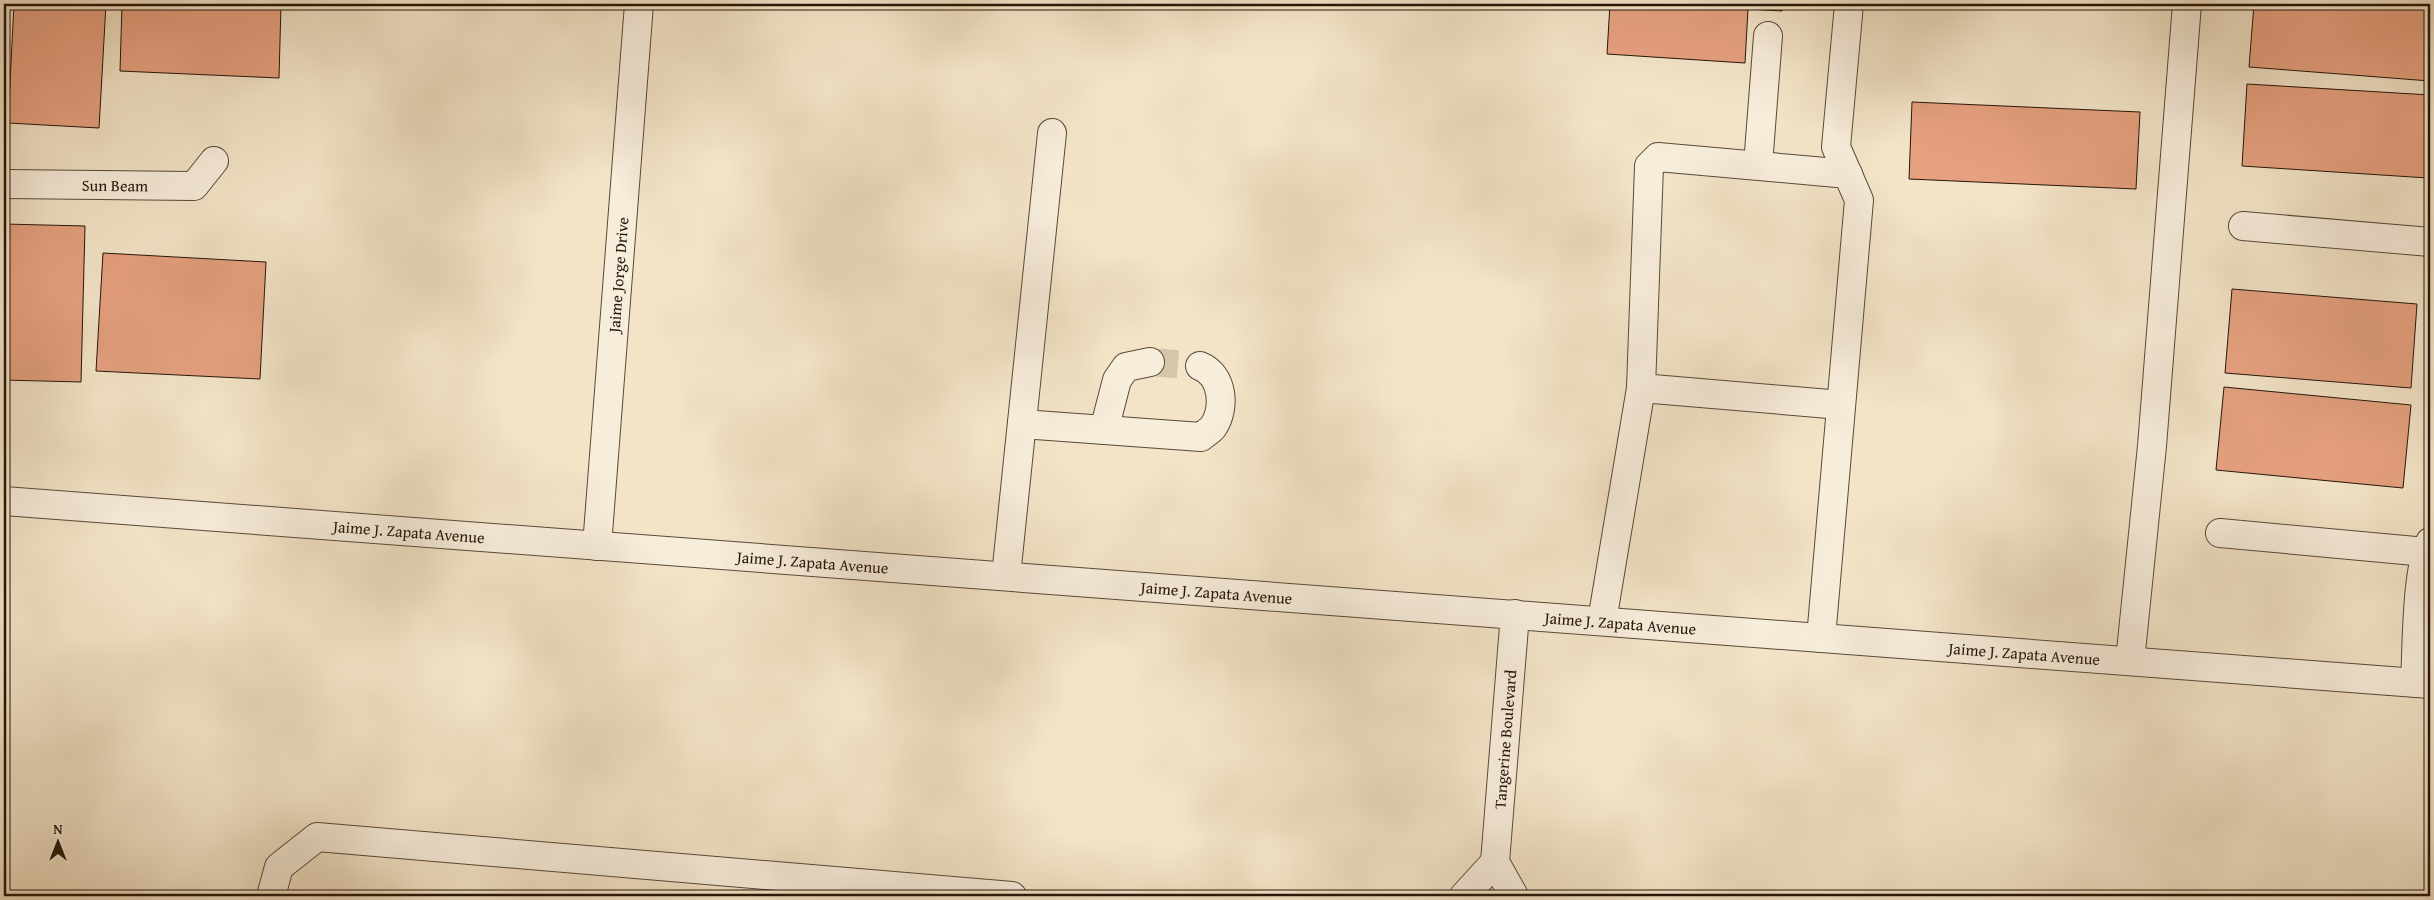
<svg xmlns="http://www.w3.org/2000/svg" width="2434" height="900" viewBox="0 0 2434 900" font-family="'Gentium Book Plus',serif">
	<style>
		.building { fill: #e6a180; stroke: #241509 }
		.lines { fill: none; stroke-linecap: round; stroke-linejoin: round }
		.minor-tunnel { stroke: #d4c5ab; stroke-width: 28; stroke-dasharray: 28 14; stroke-linecap: butt }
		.minor-casing { stroke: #584939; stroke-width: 30 }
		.minor { stroke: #f7eddb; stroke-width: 28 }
		.labels { text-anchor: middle; stroke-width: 4; stroke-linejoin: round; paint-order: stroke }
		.street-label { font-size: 16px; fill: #241509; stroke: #f7eddb }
	</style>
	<rect width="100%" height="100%" fill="#f3e4c8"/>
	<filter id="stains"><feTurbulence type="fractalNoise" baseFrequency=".004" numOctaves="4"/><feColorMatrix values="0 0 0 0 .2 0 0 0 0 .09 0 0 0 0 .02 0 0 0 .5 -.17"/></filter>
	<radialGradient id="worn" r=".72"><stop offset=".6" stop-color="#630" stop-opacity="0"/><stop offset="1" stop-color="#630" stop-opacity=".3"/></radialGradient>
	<path class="building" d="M14 4H106L99 128 8 123Z
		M122 4H281L279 78 120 71Z
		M1610 4H1783L1782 11 1748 9 1745 63 1607 54Z
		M2254 4H2430V81L2249 67Z
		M2247 84 2430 95 2428 178 2242 166Z
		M1912 102 2140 112 2136 189 1909 179Z
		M4 224 85 226 81 382 4 380Z
		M103 253 266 262 260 379 96 371Z
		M2232 289 2417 304 2411 388 2225 373Z
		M2224 387 2411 405 2403 488 2216 470Z"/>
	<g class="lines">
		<path class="minor-tunnel" d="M1150 362 1200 366"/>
		<g class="minor-casing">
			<g id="minor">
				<path d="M1758 165 1768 36"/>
				<path id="s1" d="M4 184 194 186 214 161"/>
				<path d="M2243 226 2430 242"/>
				<path d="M1841 405 1641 388 1649 166 1658 157 1848 174"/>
				<path d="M1022 424 1201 437C1204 434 1210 431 1213 427 1226 408 1223 375 1200 366"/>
				<path d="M1104 430 1117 380 1126 367 1150 362"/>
				<path id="s2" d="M4 501 2430 684"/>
				<path d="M2220 533 2426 552"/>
				<path id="s3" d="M597 546 639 4"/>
				<path d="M1006 576 1052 133"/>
				<path d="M1602 621 1641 388"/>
				<path d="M1821 638 1859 200 1836 147 1849 4"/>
				<path d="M2130 661 2152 446 2187 4"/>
				<path d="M2415 683C2417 646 2416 574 2430 542"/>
				<path d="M271 896 279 867 317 837 1012 896"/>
				<path d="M1464 896 1495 862"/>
				<path id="s4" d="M1514 896 1495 862 1515 614"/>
			</g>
		</g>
		<use href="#minor" class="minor"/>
	</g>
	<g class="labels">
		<g class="street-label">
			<text dy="6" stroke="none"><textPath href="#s1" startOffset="111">Sun Beam</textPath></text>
			<text dy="6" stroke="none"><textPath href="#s3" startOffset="272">Jaime Jorge Drive</textPath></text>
			<text dy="6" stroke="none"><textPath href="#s2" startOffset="406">Jaime J. Zapata Avenue</textPath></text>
			<text dy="6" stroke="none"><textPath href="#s2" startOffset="811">Jaime J. Zapata Avenue</textPath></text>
			<text dy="6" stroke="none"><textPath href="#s2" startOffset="1216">Jaime J. Zapata Avenue</textPath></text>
			<text dy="6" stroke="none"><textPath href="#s2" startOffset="1621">Jaime J. Zapata Avenue</textPath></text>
			<text dy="6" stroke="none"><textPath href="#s2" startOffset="2026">Jaime J. Zapata Avenue</textPath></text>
			<text dy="6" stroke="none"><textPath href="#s4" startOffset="162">Tangerine Boulevard</textPath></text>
		</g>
	</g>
	<rect width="2434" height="900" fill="none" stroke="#f3e4c8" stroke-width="20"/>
	<rect x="5" y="5" width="2424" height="890" fill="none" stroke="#241509" stroke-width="2.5"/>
	<rect x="10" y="10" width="2414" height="880" fill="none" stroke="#241509"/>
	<g transform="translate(58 842)" stroke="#f7eddb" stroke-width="4" paint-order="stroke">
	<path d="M0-4L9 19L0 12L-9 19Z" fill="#241509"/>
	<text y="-8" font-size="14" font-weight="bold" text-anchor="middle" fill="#241509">N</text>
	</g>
	<rect width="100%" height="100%" filter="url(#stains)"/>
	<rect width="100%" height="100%" fill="url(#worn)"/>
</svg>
